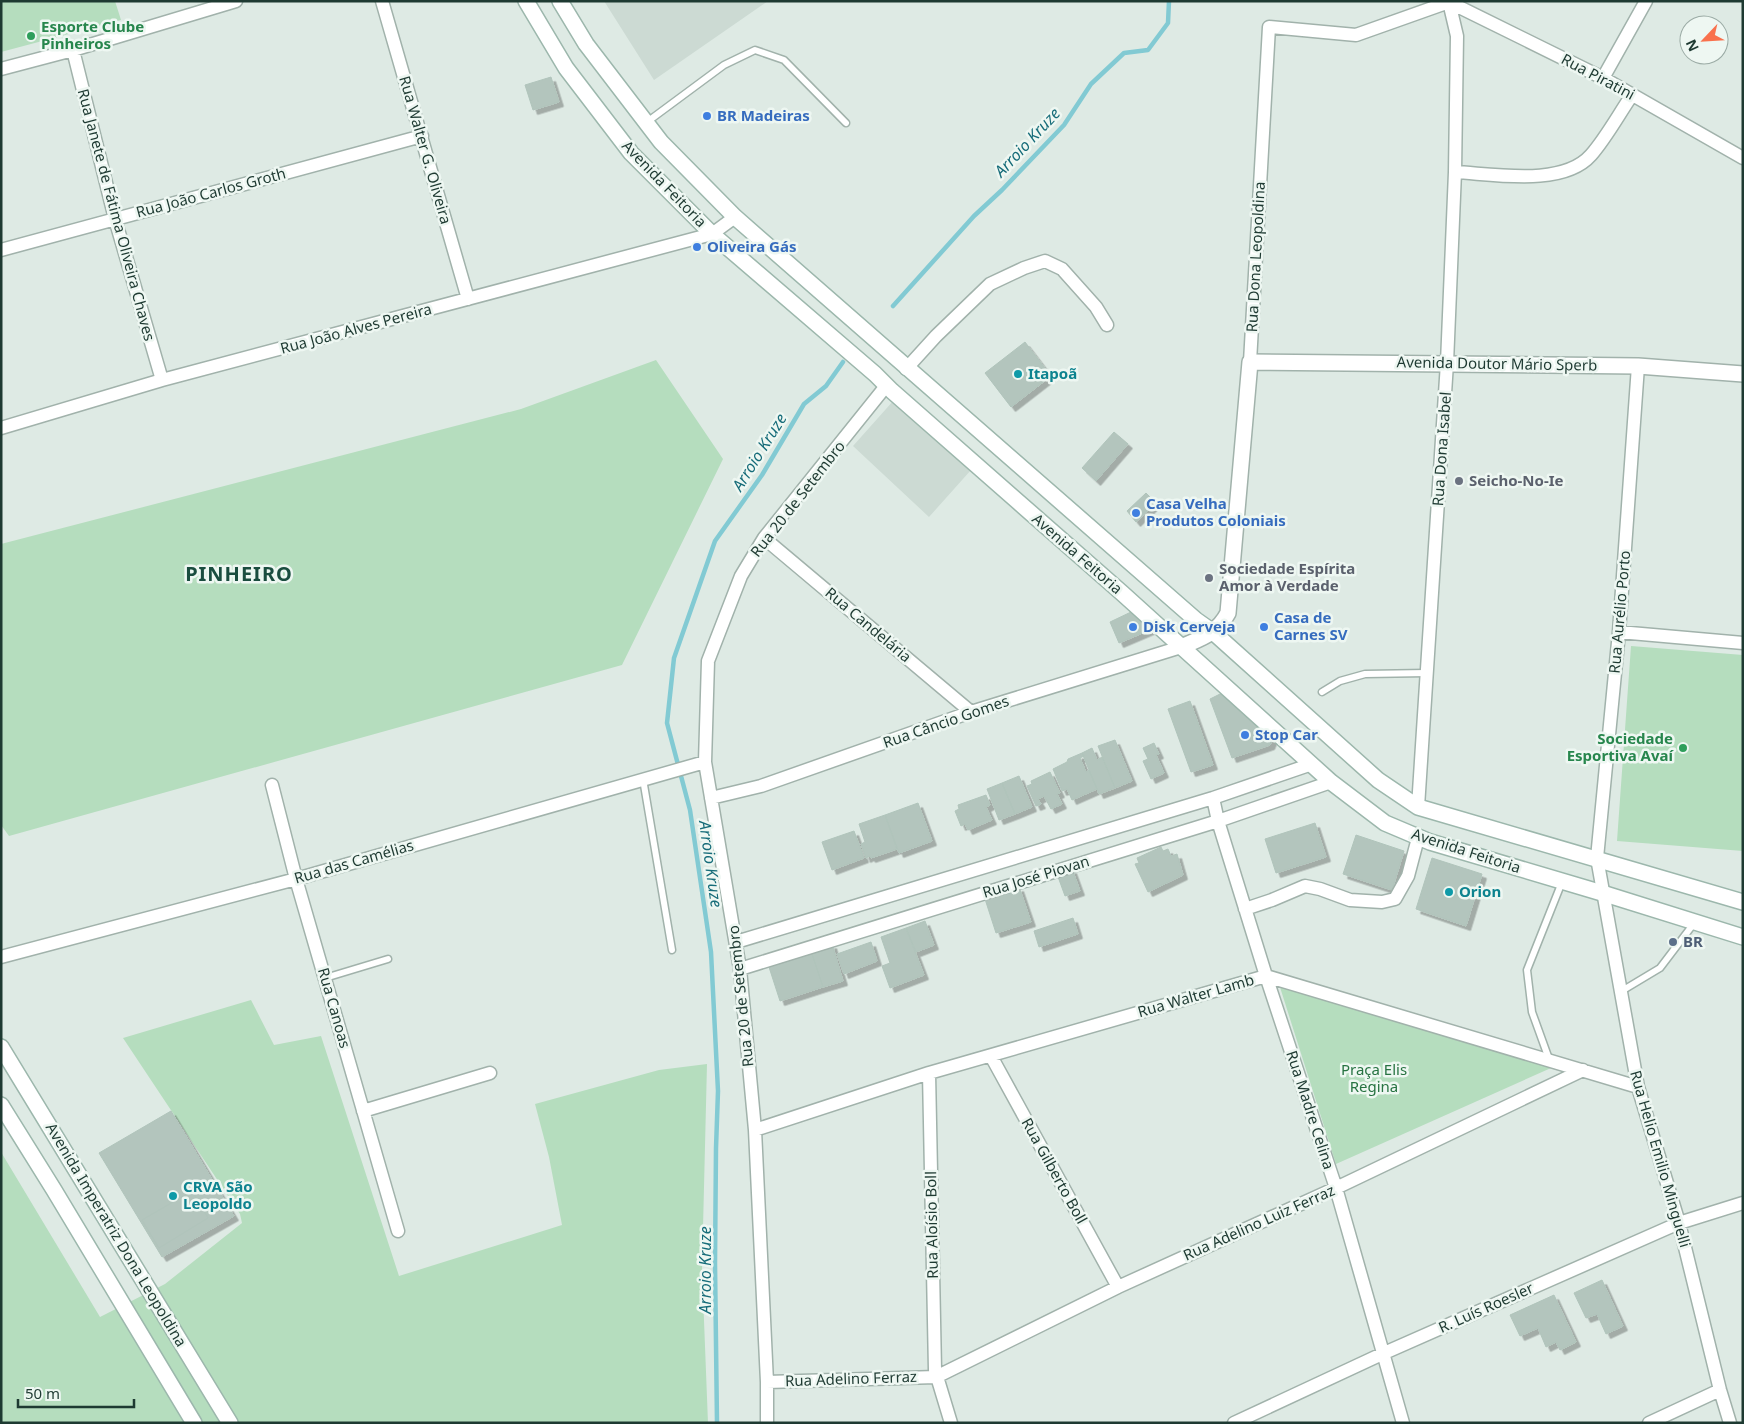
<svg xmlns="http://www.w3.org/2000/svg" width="1744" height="1424" viewBox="0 0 1744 1424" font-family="'Noto Sans',sans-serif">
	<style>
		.built { fill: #ccdad3 }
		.green { fill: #b5ddbe }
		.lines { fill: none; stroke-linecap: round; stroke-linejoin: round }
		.stream { stroke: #82cad3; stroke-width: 4.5 }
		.building { fill: #b3c5bd; stroke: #b0c4bb; filter: url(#shadow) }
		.service-casing { stroke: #a1b2ab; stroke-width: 9 }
		.minor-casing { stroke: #a1b2ab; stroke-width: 15 }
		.tertiary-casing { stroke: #a1b2ab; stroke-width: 18 }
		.secondary-casing { stroke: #9cb7ac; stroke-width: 18 }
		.service { stroke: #fff; stroke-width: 6 }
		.minor { stroke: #fff; stroke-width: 12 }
		.tertiary { stroke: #fff; stroke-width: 15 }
		.secondary { stroke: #fff; stroke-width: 15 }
		.leisure-dot { fill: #2e9e5b; stroke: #eef7f2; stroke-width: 2 }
		.shop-dot { fill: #3f7fe0; stroke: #eef7f2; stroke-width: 2 }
		.culture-dot { fill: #0f9aa8; stroke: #eef7f2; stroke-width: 2 }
		.worship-dot { fill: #6b7280; stroke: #eef7f2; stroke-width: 2 }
		.service-dot { fill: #5c6f8a; stroke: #eef7f2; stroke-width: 2 }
		.labels { text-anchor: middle; stroke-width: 5; stroke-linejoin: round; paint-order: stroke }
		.leisure-label { font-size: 15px; font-weight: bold; fill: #27864d; stroke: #eef7f2; text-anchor: start }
		.street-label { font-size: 15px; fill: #1e3a32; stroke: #eef7f2 }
		.shop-label { font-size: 15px; font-weight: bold; fill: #366cbe; stroke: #eef7f2; text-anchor: start }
		.culture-label { font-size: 15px; font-weight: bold; fill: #0d838f; stroke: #eef7f2; text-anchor: start }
		.worship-label { font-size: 15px; font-weight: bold; fill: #5b616d; stroke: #eef7f2; text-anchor: start }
		.service-label { font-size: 15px; font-weight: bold; fill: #4e5e75; stroke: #eef7f2; text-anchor: start }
		.park-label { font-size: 15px; fill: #277342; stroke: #eef7f2 }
		.water-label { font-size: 16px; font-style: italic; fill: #166c79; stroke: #eef7f2 }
		.district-label { font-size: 20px; font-weight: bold; letter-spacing: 1px; fill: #1a4d3f; stroke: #eef7f2 }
	</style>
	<defs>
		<filter id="shadow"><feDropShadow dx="4.5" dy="4.5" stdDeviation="0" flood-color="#0004"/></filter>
	</defs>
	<rect width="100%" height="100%" fill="#deeae4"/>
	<path class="built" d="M604 1H768L654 80Z
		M894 400 971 470 929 517 853 446Z"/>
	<path class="green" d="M1 1H115L121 20 1 52Z
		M656 360 723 459 622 665 9 836 1 825V544L521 409Z
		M1631 646 1743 655V851L1617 841Z
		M1279 984 1551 1068 1336 1164Z
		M251 1000 274 1045 321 1036 399 1276 562 1225 549 1157 535 1104 659 1070 707 1064 702 1269 708 1423H1V1152L100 1317 165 1284 242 1223 240 1214 123 1038Z"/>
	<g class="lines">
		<path class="stream" d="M893 306 974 216 1002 190 1064 125 1091 84 1124 53 1148 50 1168 23 1169 1
			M717 1423 715 1263 716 1148 718 1091 711 952 690 810 667 723 674 658 715 541 762 475 804 404 826 386 843 362"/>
	</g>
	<path class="building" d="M551 77 559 102 533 110 525 85Z
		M1025 342 1051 376 1011 407 985 373Z
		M1114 432 1128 444 1096 481 1082 468Z
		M1146 493 1156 503 1136 522 1127 511Z
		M1131 612 1152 629 1119 643 1110 622Z
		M1226 691 1274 735 1270 745 1232 758 1210 699Z
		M1190 701 1213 765 1191 772 1168 709Z
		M1115 740 1132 781 1115 788 1098 746Z
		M1154 743 1159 754 1156 755 1164 773 1151 779 1143 761 1148 759 1143 748Z
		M1092 748 1097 760 1102 757 1115 788 1099 794 1082 753Z
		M1082 753 1084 756 1080 758 1086 772 1089 770 1097 789 1072 800 1067 789 1062 791 1053 769 1067 762 1068 759Z
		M1050 772 1060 793 1057 794 1062 804 1051 809 1044 796 1038 799 1041 804 1036 806 1027 786 1032 784 1031 781Z
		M1019 776 1032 807 1015 814 1002 783Z
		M1002 783 1015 814 999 820 987 789Z
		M986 795 990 805 986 807 992 820 968 830 965 824 961 826 955 811 959 809 958 805Z
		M918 803 932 841 899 853 885 815Z
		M885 815 897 849 871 858 870 856 866 858 861 844 865 842 859 824Z
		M1315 823 1326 857 1276 873 1265 839Z
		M854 831 864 858 832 870 822 842Z
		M1356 835 1404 851 1392 890 1343 874Z
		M1161 847 1163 851 1168 849 1171 856 1177 854 1183 875 1148 892 1135 864 1139 863 1137 858Z
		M1432 858 1482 874 1466 926 1416 909Z
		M1072 869 1080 891 1065 896 1057 874Z
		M1019 887 1031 922 996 933 985 899Z
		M1073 918 1078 934 1039 947 1034 931Z
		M925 921 934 945 916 952 906 928Z
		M906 928 924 975 890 988 882 966 890 963 881 937Z
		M871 942 877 961 844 974 837 954Z
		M832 944 843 981 823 987 811 951Z
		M811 951 823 987 780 1001 768 964Z
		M171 1111 234 1216 162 1257 99 1153Z
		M192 1191 208 1218 159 1248 142 1220Z
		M1602 1280 1623 1326 1606 1334 1597 1314 1586 1318 1574 1293Z
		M1554 1295 1576 1342 1560 1350 1556 1342 1546 1347 1538 1328 1520 1336 1510 1315Z"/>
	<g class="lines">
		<g class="service-casing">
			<path id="service" d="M647 122 724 65 755 50 784 60 846 123
				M1322 692 1340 681 1365 674 1427 673
				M643 779 672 950
				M325 978 388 959
				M1620 992 1660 968 1695 922
				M1549 1059 1532 1012 1527 970 1562 882"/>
		</g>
		<g class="minor-casing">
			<path id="minor" d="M382 1 468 299
				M1449 2 1603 78 1743 158
				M73 50 115 219 162 380
				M1 69 73 50 236 1
				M1603 78 1646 1
				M1455 172C1494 174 1563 187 1591 155 1606 138 1619 114 1632 95
				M1 250 422 136
				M1250 362 1269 27 1356 35 1449 2
				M1638 366 1619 632 1597 858 1638 1087 1679 1223 1720 1390 1730 1423
				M906 369 936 336 990 284 1024 268 1045 261 1062 269 1096 307 1107 325
				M1 428 162 380 712 234 735 217
				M764 538 971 712
				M1619 632 1743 643
				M272 785 296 879 398 1231
				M711 798 761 786 971 712 1181 647
				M1213 798 1218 821 1266 976 1336 1188 1403 1423
				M1418 807 1447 363 1455 172 1457 36 1449 2
				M1245 909 1272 900 1305 886 1320 889 1350 900 1382 902 1395 899 1408 876 1418 838
				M736 942 1213 798 1312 764
				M1 957 296 879 705 762
				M740 969 1218 821 1331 782
				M991 1056 1118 1287
				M929 1073 935 1370 951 1423
				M363 1111 490 1073
				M755 1130 929 1073 1266 976 1638 1087
				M767 1382 936 1377 1118 1287 1336 1188 1583 1070
				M767 1423V1382L755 1130 740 969 705 762 708 661 741 576 764 538 886 386
				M1234 1423 1382 1354 1679 1223 1743 1203
				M1649 1423 1720 1390"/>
		</g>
		<g class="tertiary-casing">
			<path id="tertiary" d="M1181 647C1201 638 1217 634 1228 613L1250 362 1638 366 1743 374"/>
		</g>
		<g class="secondary-casing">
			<path id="secondary" d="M526 1 566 68 631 153 712 234 875 374 892 391 1122 593 1331 782 1385 823 1430 842 1602 893 1743 937
				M560 1 586 44 661 142 735 217 1196 620 1213 632 1378 780 1418 807 1743 902
				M1 1047 230 1423
				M1 1105 54 1190 194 1423"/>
		</g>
		<use href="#service" class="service"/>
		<use href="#minor" class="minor"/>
		<use href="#tertiary" class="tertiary"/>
		<use href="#secondary" class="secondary"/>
	</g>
	<g class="leisure-dot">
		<circle cx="31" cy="36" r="5"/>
		<circle cx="1683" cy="748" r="5"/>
	</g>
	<g class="shop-dot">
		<circle cx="707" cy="116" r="5"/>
		<circle cx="697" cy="247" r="5"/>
		<circle cx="1136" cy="513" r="5"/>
		<circle cx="1133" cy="627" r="5"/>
		<circle cx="1264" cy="627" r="5"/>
		<circle cx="1245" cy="735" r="5"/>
	</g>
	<g class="culture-dot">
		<circle cx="1018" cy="374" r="5"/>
		<circle cx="1449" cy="892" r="5"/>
		<circle cx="173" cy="1196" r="5"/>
	</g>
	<g class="worship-dot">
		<circle cx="1459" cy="481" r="5"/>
		<circle cx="1209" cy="578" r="5"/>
	</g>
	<circle class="service-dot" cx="1673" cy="942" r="5"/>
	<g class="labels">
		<g class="leisure-label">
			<text x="41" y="32">Esporte Clube<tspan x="41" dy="17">Pinheiros</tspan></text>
			<text x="1673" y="744" text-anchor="end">Sociedade<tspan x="1673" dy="17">Esportiva Avaí</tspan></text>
		</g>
		<g class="street-label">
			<text transform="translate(1598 77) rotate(28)" y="5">Rua Piratini</text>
			<text transform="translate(425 150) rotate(74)" y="5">Rua Walter G. Oliveira</text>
			<text transform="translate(664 184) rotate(46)" y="5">Avenida Feitoria</text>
			<text transform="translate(211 193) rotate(-15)" y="5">Rua João Carlos Groth</text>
			<text transform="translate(116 215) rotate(75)" y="5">Rua Janete de Fátima Oliveira Chaves</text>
			<text transform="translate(1256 257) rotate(-87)" y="5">Rua Dona Leopoldina</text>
			<text transform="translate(356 329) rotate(-15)" y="5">Rua João Alves Pereira</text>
			<text transform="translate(1497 364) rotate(1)" y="5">Avenida Doutor Mário Sperb</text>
			<text transform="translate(1442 449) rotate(-86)" y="5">Rua Dona Isabel</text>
			<text transform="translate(798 499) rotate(-52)" y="5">Rua 20 de Setembro</text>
			<text transform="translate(1077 554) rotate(41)" y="5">Avenida Feitoria</text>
			<text transform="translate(1620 612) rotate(-85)" y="5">Rua Aurélio Porto</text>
			<text transform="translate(868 625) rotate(40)" y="5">Rua Candelária</text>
			<text transform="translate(946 722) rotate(-19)" y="5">Rua Câncio Gomes</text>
			<text transform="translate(1466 851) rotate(18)" y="5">Avenida Feitoria</text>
			<text transform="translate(354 862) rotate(-16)" y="5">Rua das Camélias</text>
			<text transform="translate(1036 877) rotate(-17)" y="5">Rua José Piovan</text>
			<text transform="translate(741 996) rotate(-96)" y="5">Rua 20 de Setembro</text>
			<text transform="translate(1196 996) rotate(-16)" y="5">Rua Walter Lamb</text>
			<text transform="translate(334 1008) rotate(74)" y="5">Rua Canoas</text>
			<text transform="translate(1310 1110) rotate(72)" y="5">Rua Madre Celina</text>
			<text transform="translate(1660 1159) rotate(74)" y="5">Rua Helio Emilio Minguelli</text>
			<text transform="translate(1054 1171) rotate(61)" y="5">Rua Gilberto Boll</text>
			<text transform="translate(1259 1223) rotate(-24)" y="5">Rua Adelino Luiz Ferraz</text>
			<text transform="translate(932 1225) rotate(-91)" y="5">Rua Aloísio Boll</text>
			<text transform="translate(116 1235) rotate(59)" y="5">Avenida Imperatriz Dona Leopoldina</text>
			<text transform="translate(1486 1308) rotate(-24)" y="5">R. Luís Roesler</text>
			<text transform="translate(851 1379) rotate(-2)" y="5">Rua Adelino Ferraz</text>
		</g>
		<g class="shop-label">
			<text x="717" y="121">BR Madeiras</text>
			<text x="707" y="252">Oliveira Gás</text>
			<text x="1146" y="509">Casa Velha<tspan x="1146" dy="17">Produtos Coloniais</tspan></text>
			<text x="1274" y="623">Casa de<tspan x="1274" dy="17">Carnes SV</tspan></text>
			<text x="1143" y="632">Disk Cerveja</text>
			<text x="1255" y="740">Stop Car</text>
		</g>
		<g class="culture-label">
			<text x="1028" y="379">Itapoã</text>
			<text x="1459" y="897">Orion</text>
			<text x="183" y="1192">CRVA São<tspan x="183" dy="17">Leopoldo</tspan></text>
		</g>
		<g class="worship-label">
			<text x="1469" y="486">Seicho-No-Ie</text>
			<text x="1219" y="574">Sociedade Espírita<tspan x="1219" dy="17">Amor à Verdade</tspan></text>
		</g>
		<g class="service-label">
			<text x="1683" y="947">BR</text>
		</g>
		<g class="park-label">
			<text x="1374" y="1075">Praça Elis<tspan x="1374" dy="17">Regina</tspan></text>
		</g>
		<g class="water-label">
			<text transform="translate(1027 142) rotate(-47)" y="6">Arroio Kruze</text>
			<text transform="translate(759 452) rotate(-58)" y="6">Arroio Kruze</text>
			<text transform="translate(711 864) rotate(82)" y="6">Arroio Kruze</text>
			<text transform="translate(705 1270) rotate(-90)" y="6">Arroio Kruze</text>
		</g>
		<g class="district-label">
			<text x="239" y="581">PINHEIRO</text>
		</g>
	</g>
	<rect width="1744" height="1424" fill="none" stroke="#1e3a32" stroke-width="5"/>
	<g transform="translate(1704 40) rotate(245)"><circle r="24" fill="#eef7f2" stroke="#9baba5"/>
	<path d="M0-4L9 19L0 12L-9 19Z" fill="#f9714d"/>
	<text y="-8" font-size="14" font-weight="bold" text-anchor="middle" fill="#1e3a32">N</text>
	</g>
	<path d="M18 1399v8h116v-8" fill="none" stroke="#1e3a32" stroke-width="2.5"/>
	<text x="25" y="1399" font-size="15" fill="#1e3a32" stroke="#eef7f2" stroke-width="4" paint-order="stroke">50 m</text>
</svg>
